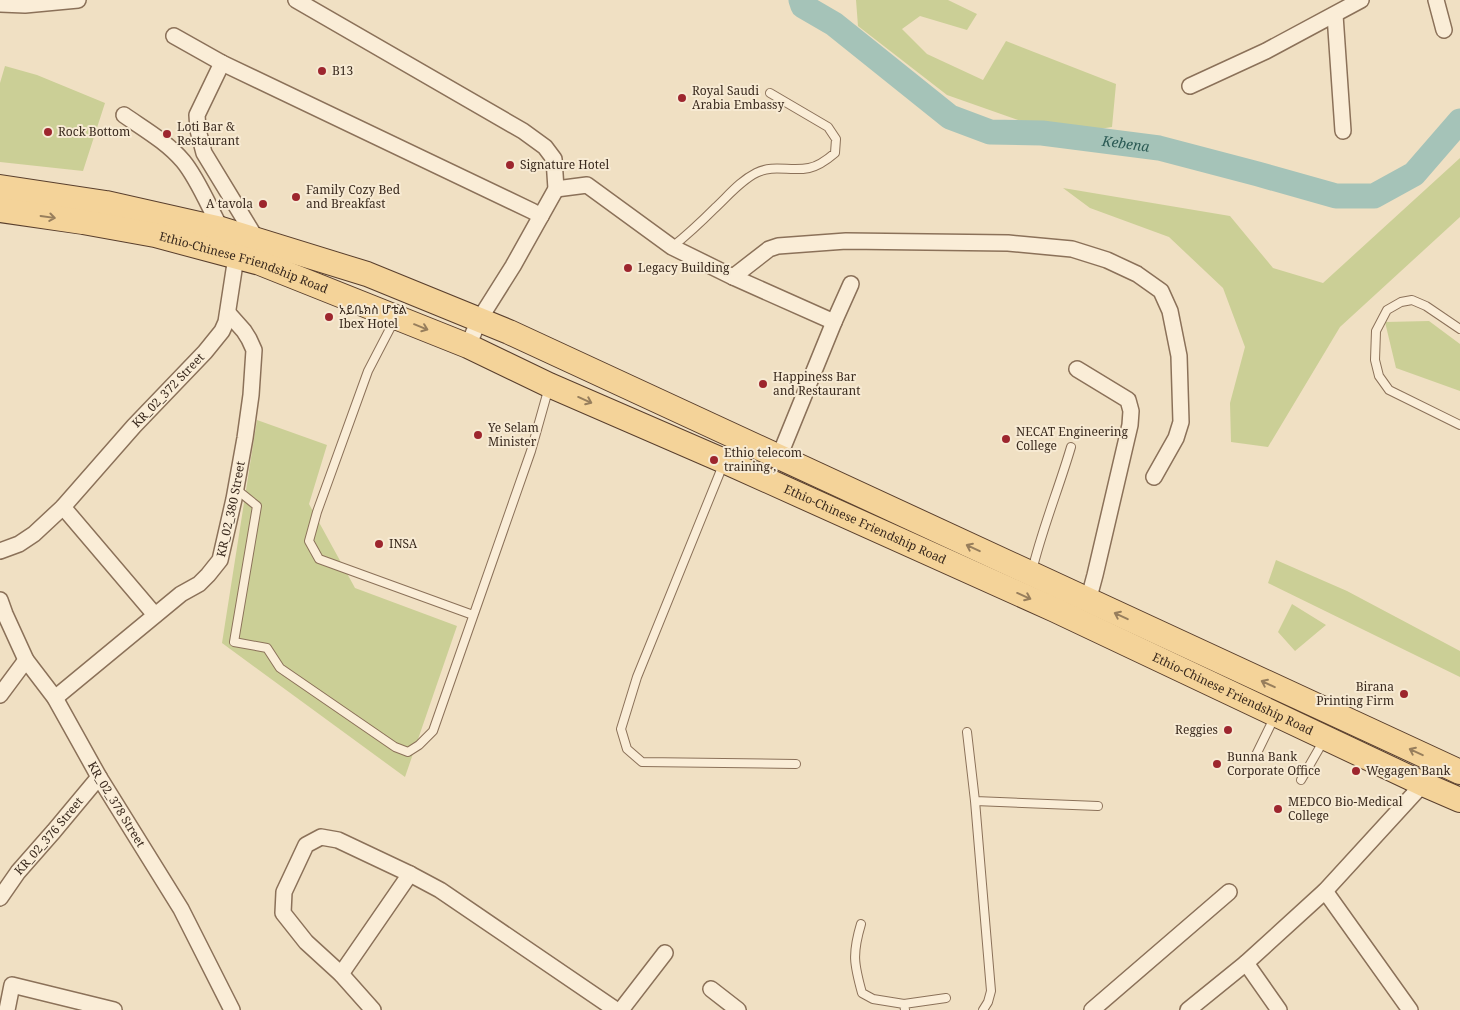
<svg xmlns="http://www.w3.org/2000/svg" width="1460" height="1010" viewBox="0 0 1460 1010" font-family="'Noto Serif','Noto Sans Ethiopic',serif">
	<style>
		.green { fill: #cbcf96 }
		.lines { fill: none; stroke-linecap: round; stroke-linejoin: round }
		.river { stroke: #a5c3b8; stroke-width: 25 }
		.service-casing { stroke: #8b7159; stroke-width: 10 }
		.minor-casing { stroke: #8b7159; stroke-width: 18 }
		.primary-casing { stroke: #593f2d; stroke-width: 26 }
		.service { stroke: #faedd7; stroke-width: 8 }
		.minor { stroke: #faedd7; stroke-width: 15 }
		.primary { stroke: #f4d399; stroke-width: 24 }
		.oneway { stroke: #977e5c }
		.poi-dot { fill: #9d262e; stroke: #f7ead3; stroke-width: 2 }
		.labels { text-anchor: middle; stroke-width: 4; stroke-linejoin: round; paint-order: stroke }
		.poi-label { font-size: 12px; fill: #3a2a1e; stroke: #f7ead3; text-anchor: start }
		.street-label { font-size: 12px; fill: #3a2a1e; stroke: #f7ead3 }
		.water-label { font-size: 14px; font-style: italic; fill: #2c5b55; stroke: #f7ead3 }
	</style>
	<rect width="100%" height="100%" fill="#f0e0c3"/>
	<path class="green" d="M856 0H948L977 14 967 30 920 16 902 29 927 54 983 80 1006 41 1116 84 1112 127 1061 135 947 95 858 26Z
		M5 66 37 75 105 103 83 171 0 162V83Z
		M1460 158V217L1340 327 1268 447 1231 442 1230 403 1245 347 1223 288 1169 237 1090 208 1063 188 1230 216 1273 268 1323 283Z
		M1429 321 1460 344V391L1396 368 1385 322Z
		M257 420 327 445 309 504 355 588 457 626 405 777 222 643Z
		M1276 560 1347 591 1460 651V677L1268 583Z
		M1292 604 1326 625 1295 651 1278 632Z"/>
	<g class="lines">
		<path class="river" id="s1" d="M801 0 803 6 834 24 950 117 990 132 1042 133 1159 148 1258 174 1336 196H1374L1414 174 1460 121"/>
		<g class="service-casing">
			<path id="service" d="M672 247C687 235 701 222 715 208 728 196 740 181 756 173 774 164 790 172 809 168 819 166 828 159 835 153L836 139 828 127 770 93
				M395 319 368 371 317 512 309 541 319 559 473 615
				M1460 329 1426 306 1412 300 1401 302 1387 310 1376 331 1375 360 1379 376 1389 390 1460 425
				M723 465 637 677 621 729 627 749 642 762 796 764
				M236 489 257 506 234 642 267 648 280 668 395 747 408 752 419 745 433 731 531 451 549 387
				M1032 571C1042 529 1059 488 1071 447
				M967 732 975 801 991 991 988 1002 983 1010
				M1255 757 1275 716
				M1301 780 1324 740
				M975 801 1098 806
				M861 924C852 954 854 964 862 993L873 999 904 1004
				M905 1010 904 1004 946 998"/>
		</g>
		<g class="minor-casing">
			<g id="minor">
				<path d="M296 0 523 131 545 147 554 159 556 189 513 266 479 320 468 346"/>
				<path d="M1436 0 1444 30"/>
				<path d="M0 4 25 5 78 0"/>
				<path d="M1335 15 1343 131"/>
				<path d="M174 36 222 63 532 211 541 216"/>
				<path d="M222 63 197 115 198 130 204 153 257 240"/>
				<path d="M1190 86 1266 51 1361 0"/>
				<path d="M124 115C144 129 167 142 183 161 198 179 209 207 221 229"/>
				<path d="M556 189 587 185 672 247 733 277 834 322"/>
				<path d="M733 277 769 249 778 246 846 241 1008 243 1072 249 1107 260 1137 274 1161 291 1170 311 1179 356 1181 422 1176 438 1154 477"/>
				<path d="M1077 369 1128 400 1131 411 1130 425 1095 575 1088 601"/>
				<path d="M779 457 834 322 851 284"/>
				<path d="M63 507 155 615"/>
				<path id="s2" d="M0 551 19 544 34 534 63 507 134 426 205 352 222 331 226 322 236 257"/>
				<path id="s3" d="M0 600 5 614 26 660 55 698 99 777 181 909 232 1010"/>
				<path d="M0 695 26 660"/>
				<path id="s4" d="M55 698 181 594 199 584 208 575 220 560 234 499 245 438 251 395 254 350 249 339 244 331 228 313"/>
				<path d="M1325 891 1410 1010"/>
				<path id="s5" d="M0 898 18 872 54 831 99 777"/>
				<path d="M341 974 410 874"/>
				<path d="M711 989 738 1010"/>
				<path d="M7 1010 12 985 114 1010"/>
				<path d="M373 1010 341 974 306 942 283 913 284 892 306 845 321 837 338 840 410 874 440 890 616 1010"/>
				<path d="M621 1010 665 953"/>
				<path d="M1092 1010 1229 892"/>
				<path d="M1188 1010 1246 963"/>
				<path d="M1279 1010 1246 963 1325 891 1423 784"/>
			</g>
		</g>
		<g class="primary-casing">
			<g id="primary">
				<path d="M0 187 106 203 221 229 367 274 509 332 1460 772"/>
				<path id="s6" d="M0 210 83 222 155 235 260 263 468 346 549 385 724 461 1055 610 1423 784 1460 800"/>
			</g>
		</g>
		<use href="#service" class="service"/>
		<use href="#minor" class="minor"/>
		<use href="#primary" class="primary"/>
	</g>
	<defs><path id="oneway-shaft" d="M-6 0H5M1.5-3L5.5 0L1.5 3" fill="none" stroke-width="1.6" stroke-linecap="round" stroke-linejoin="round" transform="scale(1.25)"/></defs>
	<g class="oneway">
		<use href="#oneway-shaft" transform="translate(48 217) rotate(8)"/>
		<use href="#oneway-shaft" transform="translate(421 327) rotate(22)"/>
		<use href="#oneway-shaft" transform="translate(585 400) rotate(24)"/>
		<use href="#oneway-shaft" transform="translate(973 548) rotate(-155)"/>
		<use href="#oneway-shaft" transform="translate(1024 596) rotate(24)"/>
		<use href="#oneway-shaft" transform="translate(1121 616) rotate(-155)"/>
		<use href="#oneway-shaft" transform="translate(1268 684) rotate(-155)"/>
		<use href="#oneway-shaft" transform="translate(1416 752) rotate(-155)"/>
	</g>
	<g class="poi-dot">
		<circle cx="322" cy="71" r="5"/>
		<circle cx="682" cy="98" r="5"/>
		<circle cx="48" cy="132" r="5"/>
		<circle cx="167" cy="134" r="5"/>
		<circle cx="510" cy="165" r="5"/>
		<circle cx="296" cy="197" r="5"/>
		<circle cx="263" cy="204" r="5"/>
		<circle cx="628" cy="268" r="5"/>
		<circle cx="329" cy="317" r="5"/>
		<circle cx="763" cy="384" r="5"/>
		<circle cx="478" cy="435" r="5"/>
		<circle cx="1006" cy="439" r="5"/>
		<circle cx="714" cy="460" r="5"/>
		<circle cx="379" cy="544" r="5"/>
		<circle cx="1404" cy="694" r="5"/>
		<circle cx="1228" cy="730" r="5"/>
		<circle cx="1217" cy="764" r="5"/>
		<circle cx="1356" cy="771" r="5"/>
		<circle cx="1278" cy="809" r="5"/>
	</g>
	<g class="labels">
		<g class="poi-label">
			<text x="332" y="75">B13</text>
			<text x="692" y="95">Royal Saudi<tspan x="692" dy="14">Arabia Embassy</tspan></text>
			<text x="177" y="131">Loti Bar &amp;<tspan x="177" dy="14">Restaurant</tspan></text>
			<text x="58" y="136">Rock Bottom</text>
			<text x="520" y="169">Signature Hotel</text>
			<text x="306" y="194">Family Cozy Bed<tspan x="306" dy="14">and Breakfast</tspan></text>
			<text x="253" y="208" text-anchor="end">A tavola</text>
			<text x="638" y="272">Legacy Building</text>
			<text x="339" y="314">አይቤክስ ሆቴል<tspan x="339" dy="14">Ibex Hotel</tspan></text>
			<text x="773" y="381">Happiness Bar<tspan x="773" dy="14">and Restaurant</tspan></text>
			<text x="488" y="432">Ye Selam<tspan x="488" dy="14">Minister</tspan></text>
			<text x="1016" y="436">NECAT Engineering<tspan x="1016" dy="14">College</tspan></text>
			<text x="724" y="457">Ethio telecom<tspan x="724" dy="14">training ,</tspan></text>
			<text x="389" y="548">INSA</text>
			<text x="1394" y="691" text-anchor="end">Birana<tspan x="1394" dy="14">Printing Firm</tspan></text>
			<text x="1218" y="734" text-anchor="end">Reggies</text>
			<text x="1227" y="761">Bunna Bank<tspan x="1227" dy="14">Corporate Office</tspan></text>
			<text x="1366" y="775">Wegagen Bank</text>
			<text x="1288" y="806">MEDCO Bio-Medical<tspan x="1288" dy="14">College</tspan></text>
		</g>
		<g class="street-label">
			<text dy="4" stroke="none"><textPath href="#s6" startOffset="250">Ethio-Chinese Friendship Road</textPath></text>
			<text dy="4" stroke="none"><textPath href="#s2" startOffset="235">KR_02_372 Street</textPath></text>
			<text dy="4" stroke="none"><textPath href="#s4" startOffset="268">KR_02_380 Street</textPath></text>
			<text dy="4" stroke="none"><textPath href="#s6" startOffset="925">Ethio-Chinese Friendship Road</textPath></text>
			<text dy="4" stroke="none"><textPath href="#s6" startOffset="1330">Ethio-Chinese Friendship Road</textPath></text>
			<text dy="4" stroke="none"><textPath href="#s3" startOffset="236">KR_02_378 Street</textPath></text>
			<text dy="4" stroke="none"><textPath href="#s5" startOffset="79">KR_02_376 Street</textPath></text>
		</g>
		<g class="water-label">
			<text dy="5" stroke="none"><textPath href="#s1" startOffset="370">Kebena</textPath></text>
		</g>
	</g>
</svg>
